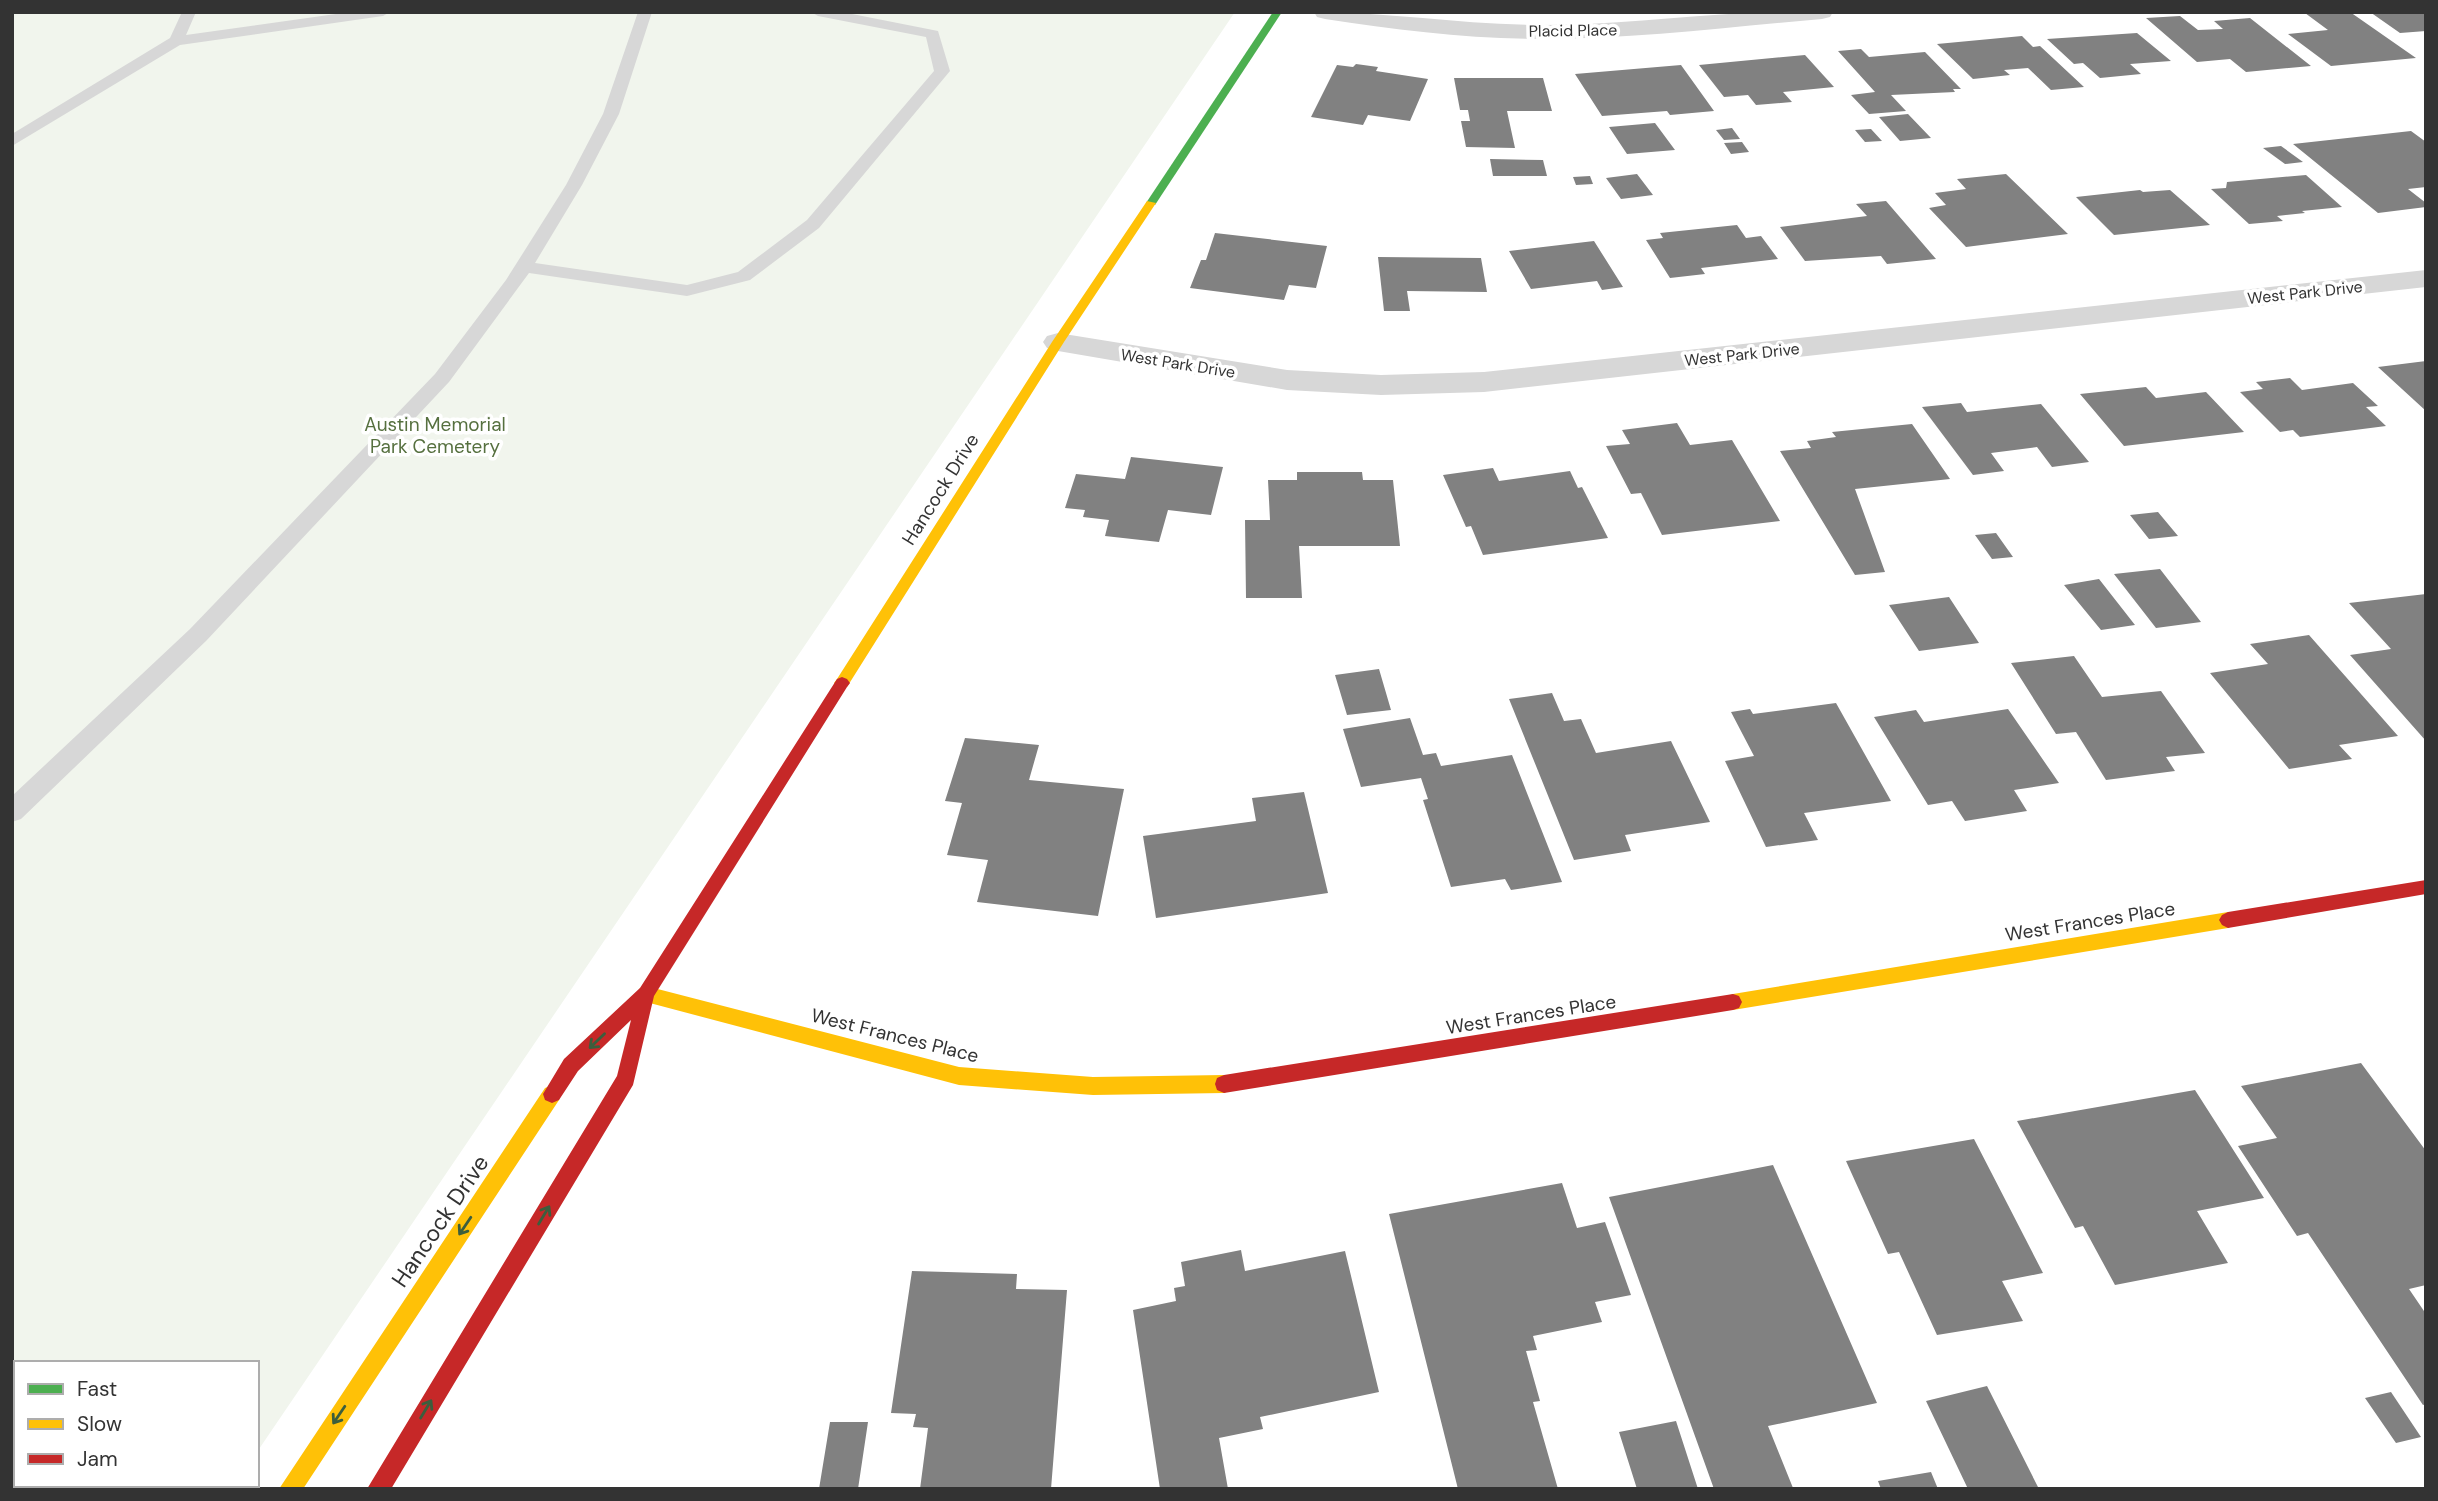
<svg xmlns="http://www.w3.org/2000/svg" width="2438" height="1501" viewBox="0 0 2438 1501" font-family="'DM Sans',sans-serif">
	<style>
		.green { fill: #f1f5ed }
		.building { fill: #818181 }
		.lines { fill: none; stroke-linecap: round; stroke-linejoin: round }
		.lane { fill: #d7d7d7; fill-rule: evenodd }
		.street { fill: #d7d7d7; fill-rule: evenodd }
		.fast { fill: #4caf50; fill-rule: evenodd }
		.slow { fill: #ffc107; fill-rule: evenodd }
		.jam { fill: #c62828; fill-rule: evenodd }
		.oneway { stroke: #3c5e3d }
		.labels { text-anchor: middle; stroke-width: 7; stroke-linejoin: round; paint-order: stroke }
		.far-street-label { font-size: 16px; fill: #333; stroke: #fff }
		.park-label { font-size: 19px; fill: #56703f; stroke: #fff }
		.street-label { font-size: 19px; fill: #333; stroke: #fff }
		.near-street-label { font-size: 23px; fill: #333; stroke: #fff }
	</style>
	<rect width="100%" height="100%" fill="#fff"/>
	<path class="green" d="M12 12H1235L257 1452V1363H16V1485H235L232 1489H12Z"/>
	<path class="building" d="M2350 12 2416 58 2331 66 2288 34 2328 30 2305 13Z
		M2370 12H2426V31L2400 33Z
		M2180 16 2198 30 2223 29 2214 21 2250 18 2311 66 2246 72 2230 59 2197 62 2146 18Z
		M2137 33 2171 61 2130 64 2141 74 2100 78 2083 63 2074 64 2047 39Z
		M2022 36 2033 47 2040 46 2084 87 2051 90 2028 68 2004 70 2010 75 1973 79 1937 44Z
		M1861 49 1869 57 1925 52 1961 89H1953L1955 92 1891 95 1906 111 1869 114 1851 95 1875 92 1838 51Z
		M1805 55 1834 87 1783 92 1792 102 1756 105 1748 95 1724 97 1699 65Z
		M1356 64 1378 67 1376 71 1428 79 1410 121 1368 115 1363 125 1311 117 1337 65 1353 67Z
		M1681 65 1714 111 1670 115 1667 111 1602 116 1575 74Z
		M1454 78H1543L1552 111H1507L1515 148 1466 147 1461 121H1470L1468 110H1460Z
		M1908 114 1931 138 1900 141 1879 117Z
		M1655 123 1675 150 1627 154 1609 127Z
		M1732 128 1740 139 1724 140 1716 130Z
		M1871 129 1882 141 1865 142 1855 130Z
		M2411 131 2426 142V187L2408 189 2426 203V207L2378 213 2293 144Z
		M1742 142 1749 152 1731 154 1724 143Z
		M2281 146 2303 162 2285 164 2263 148Z
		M1490 159 1543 160 1547 176H1493Z
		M1637 174 1653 195 1621 199 1606 178Z
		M2006 174 2068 234 1966 247 1929 208 1946 205 1935 193 1966 189 1957 179Z
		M2306 175 2342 207 2302 211 2305 213 2277 216 2283 221 2249 224 2211 189 2226 188 2227 182Z
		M1590 176 1593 184 1576 185 1573 177Z
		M2140 190 2143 192 2170 190 2210 225 2114 235 2076 197Z
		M1886 201 1936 259 1887 264 1881 256 1805 261 1780 227 1867 216 1856 204Z
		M1737 225 1746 238 1761 236 1778 259 1701 268 1705 274 1670 278 1646 240 1663 238 1660 233Z
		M1215 233 1327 246 1316 288 1289 285 1284 300 1190 288 1201 260H1206Z
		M1594 241 1623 287 1602 290 1597 281 1531 289 1509 251Z
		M1378 257 1481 258 1487 292 1407 291 1410 311H1384Z
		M2426 361V411L2378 367Z
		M2290 378 2302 390 2353 383 2378 406 2366 407 2386 426 2300 437 2293 430 2280 432 2240 392 2263 389 2256 382Z
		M2146 387 2156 398 2206 392 2244 432 2124 446 2080 394Z
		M1961 403 1967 412 2041 404 2089 462 2052 467 2037 447 1991 453 2004 471 1973 475 1922 407Z
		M1677 423 1690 445 1732 440 1780 521 1662 535 1641 493 1631 494 1606 446 1630 444 1622 430Z
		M1912 424 1950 479 1855 489 1885 572 1855 575 1780 451 1811 448 1807 441 1836 437 1832 432Z
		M1131 457 1223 467 1211 515 1168 510 1159 542 1105 536 1109 520 1083 517 1085 510 1065 508 1076 474 1125 479Z
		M1493 468 1499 481 1570 471 1578 488 1582 487 1608 538 1483 555 1471 526 1466 527 1443 475Z
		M1297 472H1362L1363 480H1393L1400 546H1299L1302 598H1246L1245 520H1270L1268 480H1297Z
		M2158 512 2178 536 2149 539 2130 515Z
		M1996 533 2013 557 1992 559 1975 535Z
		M2160 569 2201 622 2156 628 2114 574Z
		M2099 579 2135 625 2101 630 2064 585Z
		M2426 594V741L2350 655 2391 649 2349 603Z
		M1949 597 1979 643 1919 651 1889 605Z
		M2309 635 2398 736 2339 745 2352 759 2289 769 2210 673 2268 664 2250 644Z
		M2074 656 2102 697 2161 691 2205 753 2166 757 2175 771 2106 780 2076 732 2056 734 2011 663Z
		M1379 669 1391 710 1347 715 1335 675Z
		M1552 693 1564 721 1581 719 1596 753 1671 741 1710 822 1625 835 1631 851 1574 860 1509 699Z
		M1836 703 1891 801 1804 813 1818 840 1766 847 1725 761 1754 756 1731 712 1750 709 1753 714Z
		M2008 709 2059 783 2014 790 2027 811 1965 821 1952 801 1928 805 1874 717 1916 710 1924 722Z
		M1410 718 1423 755 1436 753 1441 766 1512 755 1562 882 1511 890 1505 879 1451 887 1423 800 1428 799 1421 778 1361 787 1343 729Z
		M965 738 1039 745 1029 780 1124 789 1098 916 977 902 988 860 947 855 962 803 945 801Z
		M1304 792 1328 893 1156 918 1143 836 1256 821 1252 798Z
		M2361 1063 2426 1151V1285L2409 1289 2426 1314V1404L2423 1405 2308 1233 2297 1236 2238 1146 2277 1138 2241 1086Z
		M2195 1090 2264 1198 2197 1211 2228 1263 2115 1285 2083 1226 2075 1228 2017 1121Z
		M1974 1139 2043 1273 2002 1281 2023 1321 1937 1335 1899 1252 1888 1254 1846 1161Z
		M1773 1165 1877 1403 1768 1426 1793 1488 1714 1489 1609 1197Z
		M1562 1183 1577 1228 1605 1222 1631 1295 1595 1302 1602 1322 1533 1336 1537 1350 1526 1351 1540 1401 1533 1402 1558 1489H1458L1389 1214Z
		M1241 1250 1245 1271 1345 1251 1379 1392 1260 1417 1263 1429 1219 1438 1228 1489H1160L1133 1310 1176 1301 1174 1288 1185 1286 1181 1262Z
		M912 1271 1017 1274 1016 1289 1067 1290 1051 1489H920L928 1428 913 1427 916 1414 891 1413Z
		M1987 1386 2039 1489H1968L1926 1401Z
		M2391 1392 2421 1437 2396 1443 2365 1398Z
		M1676 1421 1698 1489H1637L1619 1432Z
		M830 1422H868L858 1489H819Z
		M1931 1472 1938 1489H1881L1878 1481Z"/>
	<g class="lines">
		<path class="lane" d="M182 12H196L186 35 350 12H390L383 16 180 45 12 146V134L170 38Z
			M638 12H652L619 114 582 185 535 263 687 285 738 272 807 220 934 71 926 37 818 16 811 12H842L938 31 950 71 819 228 750 280 687 296 529 273 449 382 206 641 21 819 12 822V796L190 629 435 374 506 280 566 185 603 114Z"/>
		<path class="street" d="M1314 12C1390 12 1465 25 1542 25 1609 25 1676 17 1743 13 1773 10 1803 12 1833 12L1830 17 1822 19C1729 27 1635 39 1541 39 1469 39 1397 30 1325 19L1317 17Z
			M2426 270V287L1484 392 1381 395 1287 390 1058 351 1047 348 1043 342 1047 336 1058 333 1287 370 1381 375 1484 372Z"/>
		<path class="fast" d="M1273 12H1282L1155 205H1147L1146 203Z"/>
		<path class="slow" d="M1147 201 1156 203 1064 342 847 687H837L834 683 837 679 1052 342Z
			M2228 912 2234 915 2237 920 2234 925 2228 928 1733 1010 1727 1008 1724 1002 1727 996 1733 994Z
			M646 986 959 1067 1093 1077 1224 1075 1231 1078 1233 1084 1231 1090 1224 1093 1093 1095 959 1085 646 1002 640 1000 637 994 640 988Z
			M552 1085 559 1088 561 1094 559 1100 303 1489H279L545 1088Z"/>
		<path class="jam" d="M842 677 847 679 850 683 847 687 654 996 633 1085 391 1489H367L617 1076 631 1020 578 1071 559 1100 552 1103 545 1100 543 1094 564 1059 640 988 837 679Z
			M2426 880V894L2228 928 2222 925 2219 920 2222 915 2228 912Z
			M1733 994 1739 996 1742 1002 1739 1008 1733 1010 1224 1093 1217 1090 1215 1084 1217 1078 1224 1075Z"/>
	</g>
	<defs><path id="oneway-shaft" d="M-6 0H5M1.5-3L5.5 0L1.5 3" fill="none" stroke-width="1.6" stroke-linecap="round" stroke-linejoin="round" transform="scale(1.75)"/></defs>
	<g class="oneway">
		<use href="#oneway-shaft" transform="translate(597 1041) rotate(136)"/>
		<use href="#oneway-shaft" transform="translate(544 1215) rotate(-59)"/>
		<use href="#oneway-shaft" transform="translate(465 1226) rotate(124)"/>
		<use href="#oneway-shaft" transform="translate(426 1409) rotate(-59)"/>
		<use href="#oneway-shaft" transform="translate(339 1415) rotate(124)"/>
	</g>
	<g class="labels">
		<g class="far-street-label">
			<text transform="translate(1573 30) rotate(-1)" y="6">Placid Place</text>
			<text transform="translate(2305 292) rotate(-6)" y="6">West Park Drive</text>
			<text transform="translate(1742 354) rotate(-6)" y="6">West Park Drive</text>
			<text transform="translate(1178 363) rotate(9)" y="6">West Park Drive</text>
		</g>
		<g class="park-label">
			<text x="435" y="431">Austin Memorial<tspan x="435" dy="22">Park Cemetery</tspan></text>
		</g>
		<g class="street-label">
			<text transform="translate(940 489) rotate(-58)" y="7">Hancock Drive</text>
			<text transform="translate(2090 921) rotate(-9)" y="7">West Frances Place</text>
			<text transform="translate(1531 1014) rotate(-9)" y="7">West Frances Place</text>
			<text transform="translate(895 1035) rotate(14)" y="7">West Frances Place</text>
		</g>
		<g class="near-street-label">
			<text transform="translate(440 1221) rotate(-56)" y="8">Hancock Drive</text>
		</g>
	</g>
	<rect width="2438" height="1501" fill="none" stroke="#333333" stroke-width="28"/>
	<rect x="14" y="1361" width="245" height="126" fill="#ffffff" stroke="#adadad" stroke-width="2"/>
	<rect x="28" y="1384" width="35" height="10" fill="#4caf50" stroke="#adadad" stroke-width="2"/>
	<text x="77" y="1396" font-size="21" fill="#333333">Fast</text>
	<rect x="28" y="1419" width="35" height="10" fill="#ffc107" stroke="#adadad" stroke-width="2"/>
	<text x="77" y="1431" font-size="21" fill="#333333">Slow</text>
	<rect x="28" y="1454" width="35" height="10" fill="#c62828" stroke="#adadad" stroke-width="2"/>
	<text x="77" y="1466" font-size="21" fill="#333333">Jam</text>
</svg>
